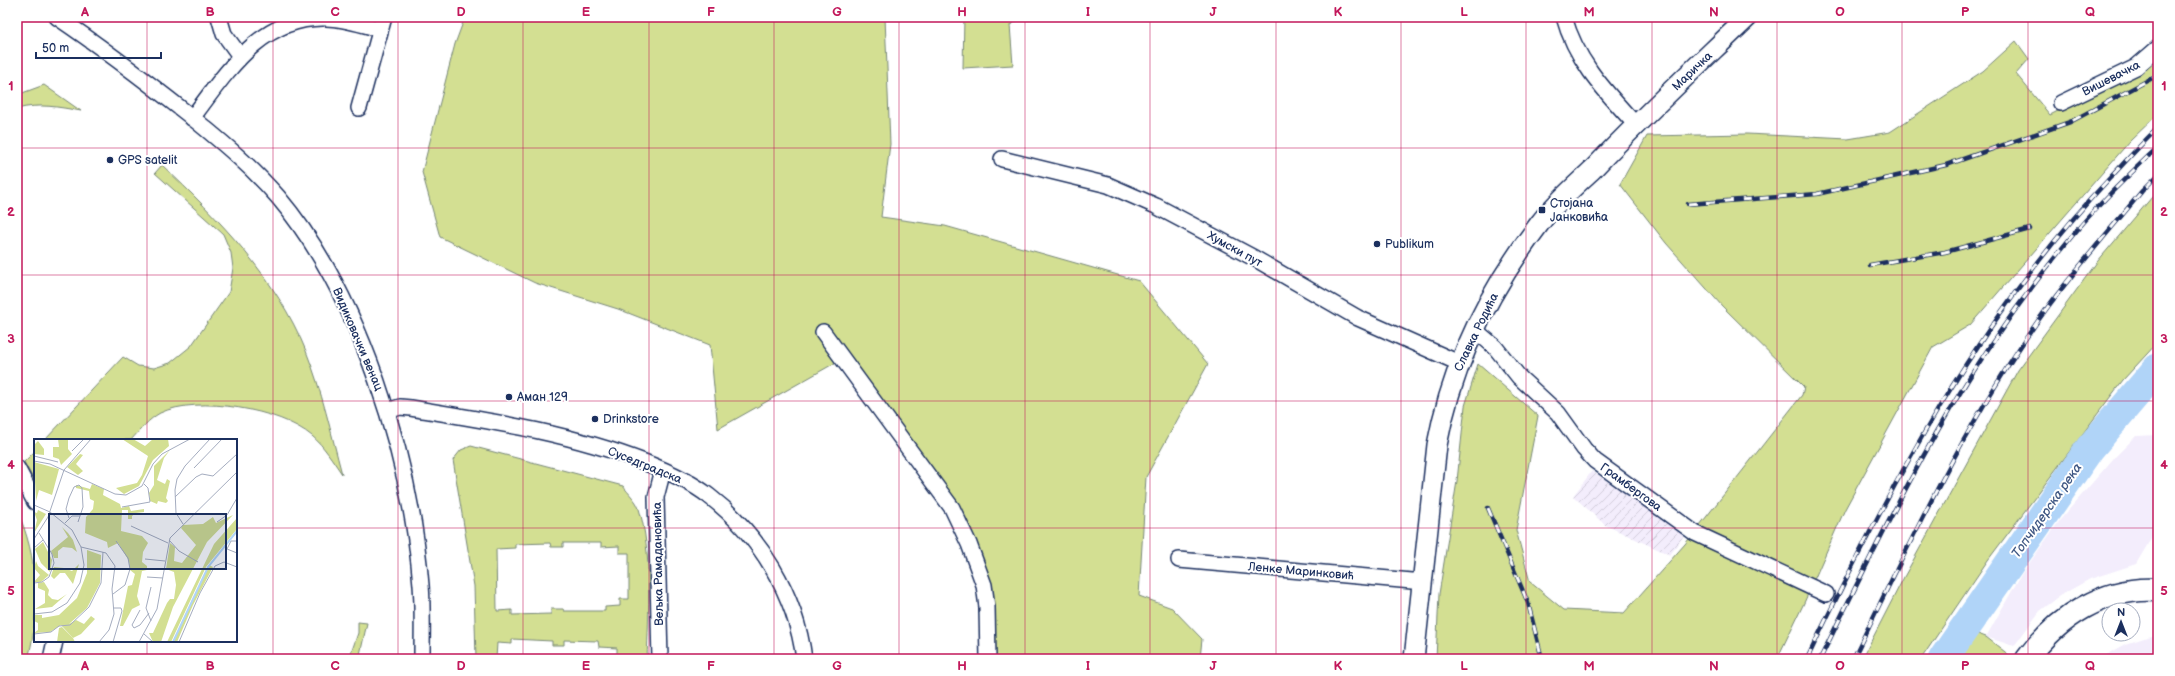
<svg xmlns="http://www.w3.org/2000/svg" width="2175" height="676" viewBox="0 0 2175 676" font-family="'Balsamiq Sans',sans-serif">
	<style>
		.built { fill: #f3edfc }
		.industrial { fill: url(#industrial-furrows) }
		.green { fill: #d3df92; stroke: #778778; fill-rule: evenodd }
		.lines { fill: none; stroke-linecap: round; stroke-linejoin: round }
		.stream { stroke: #7492ba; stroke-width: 5 }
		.river { stroke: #b0d4f8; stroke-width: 30 }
		.minor-casing { stroke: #1b2f5e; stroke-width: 18 }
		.tertiary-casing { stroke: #1b2f5e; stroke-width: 22 }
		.secondary-casing { stroke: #1b2f5e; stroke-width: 25 }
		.minor { stroke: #fff; stroke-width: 15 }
		.tertiary { stroke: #fff; stroke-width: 19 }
		.secondary { stroke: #fff; stroke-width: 22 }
		.rail-casing { stroke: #1b2f5e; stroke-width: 4.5 }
		.rail { stroke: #fff; stroke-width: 3; stroke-dasharray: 9; stroke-linecap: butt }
		.grid { fill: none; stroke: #c2185b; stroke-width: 1; stroke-opacity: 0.55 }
		.poi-dot { fill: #1b2f5e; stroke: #fff; stroke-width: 1.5 }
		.labels { text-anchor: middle; stroke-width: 4; stroke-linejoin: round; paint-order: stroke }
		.street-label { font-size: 12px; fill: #1b2f5e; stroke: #fff }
		.poi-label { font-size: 12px; fill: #1b2f5e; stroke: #fff; text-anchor: start }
		.water-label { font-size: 13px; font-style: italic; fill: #405884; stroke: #fff }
		.inset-river { fill: none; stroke: #b0d4f8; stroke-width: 2 }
		.inset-road { fill: none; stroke: #a4acbf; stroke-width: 1 }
		.view { fill: #1b2f5e; fill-opacity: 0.15; stroke: #1b2f5e; stroke-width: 2 }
		.inset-edge { fill: none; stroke: #1b2f5e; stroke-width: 2 }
		.neatline { fill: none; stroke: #c2185b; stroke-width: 1.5 }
		.grid-label { font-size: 13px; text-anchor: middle; font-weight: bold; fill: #c2185b }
	</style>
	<defs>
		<pattern id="industrial-furrows" width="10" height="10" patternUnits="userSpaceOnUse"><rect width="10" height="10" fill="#f3edfc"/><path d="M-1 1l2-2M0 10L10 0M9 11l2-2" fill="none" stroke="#d0ccda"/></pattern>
	</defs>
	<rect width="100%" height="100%" fill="#fff"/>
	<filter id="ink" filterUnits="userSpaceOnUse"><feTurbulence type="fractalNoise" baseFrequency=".025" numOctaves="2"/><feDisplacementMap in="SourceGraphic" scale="8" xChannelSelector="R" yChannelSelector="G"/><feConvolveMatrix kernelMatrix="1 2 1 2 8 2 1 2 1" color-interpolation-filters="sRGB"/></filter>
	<g filter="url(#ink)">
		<path class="built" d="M2158 435V527L2136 564 2090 579 2063 594 2040 611 2014 646 1986 637 2021 575 2060 520 2113 459 2136 436Z
			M2158 635V659H2099L2126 644 2147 637Z"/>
		<path class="industrial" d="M1592 471 1685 534 1670 555 1605 525 1573 496Z"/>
		<path class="green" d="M465 17H885L890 144 881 217 945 226 1139 281 1208 364 1146 477 1139 596 1172 608 1202 639 1200 659H985L984 585 952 508 842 359 718 429 710 345 618 309 535 283 440 237 422 172 455 44Z
			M964 17H1024L1010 25 1013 65 963 68Z
			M2016 41 2029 59 2016 74 2050 115 2158 61V114L2130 141 1970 325 1933 347 1845 509 1804 603 1777 659H1436L1439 594 1457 481 1465 406 1478 364 1538 416 1516 530 1530 582 1564 610 1624 613 1685 544 1802 395 1804 387 1722 306 1666 243 1620 184 1647 136 1747 134 1848 139 1890 132 1983 71Z
			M44 85 81 111C59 107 39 103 17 109V95Z
			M162 165C219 219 276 277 306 351 322 391 331 433 342 474 333 461 324 446 312 436 280 409 198 395 160 413 149 419 140 430 131 440H45L123 357 138 366 154 368 170 363 191 346 229 292 233 268 231 253 223 234 155 173Z
			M2158 190V342L2123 380 1988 560 1921 659H1862L1904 577 2018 370 2097 262Z
			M471 446 623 486C628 493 637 501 639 509 652 549 649 616 647 659H626V656L617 655V648L599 647 598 641 564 640V645H552V641L512 639V644L497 643 496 659H476L474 586 453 460 461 450ZM550 543 551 547H563V543H601V547L619 546V553H629V599H620V606L605 607V611H564L563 609H551V614L512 615V610L497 611 496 549 515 548V544Z
			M35 451V482L24 462Z
			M17 510C38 557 41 610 28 659H17Z
			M358 622 367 623 359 659H349L358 633Z
			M1964 629 1986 637 2014 659H1943Z"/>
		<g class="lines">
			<path class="stream" d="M1971 619 1974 630"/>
			<path class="river" d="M1943 659 2090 448 2158 368"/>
			<g class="minor-casing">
				<path id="minor" d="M57 17C103 48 146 81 189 115 221 141 251 166 278 197 360 294 411 459 421 585 423 609 422 634 422 659
					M219 17 224 34 240 56
					M1564 17C1576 61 1605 91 1635 124
					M2061 103 2136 67 2158 48
					M359 108 384 17
					M192 118C227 72 261 16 326 18 344 18 363 25 380 29
					M1002 159 1108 185 1156 206 1254 258 1358 318 1459 363
					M1475 330 1495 347 1519 377 1558 413 1584 449 1595 461 1695 533 1826 594
					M823 332 952 508 969 544 984 585 987 607 988 659
					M387 411 400 407 411 408C490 421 570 433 644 462 667 471 690 481 709 496 760 535 796 595 804 659
					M17 468 35 502
					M1179 560 1423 582
					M51 659 55 641
					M660 659 656 497 663 470"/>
			</g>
			<g class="tertiary-casing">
				<path id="tertiary" d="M1414 659 1437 445C1452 364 1490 289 1540 223 1555 203 1575 186 1593 169 1643 116 1696 67 1748 17"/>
			</g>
			<g class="secondary-casing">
				<path id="secondary" d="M2027 659C2058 617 2105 586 2158 590"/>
			</g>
			<use href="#minor" class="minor"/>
			<use href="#tertiary" class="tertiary"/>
			<use href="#secondary" class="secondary"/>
			<g class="rail-casing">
				<path id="rail" d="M1688 204 1817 194 1946 165 2070 122 2158 75
					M1870 265 1945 252 2030 229
					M1488 508 1528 603 1542 659
					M1807 659C1889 487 1978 318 2109 179 2125 162 2141 144 2158 128
					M1820 659C1861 576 1902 491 1949 411 1985 350 2027 291 2072 236 2098 204 2129 175 2158 147
					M1853 659C1912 538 1970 413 2050 304 2079 265 2111 229 2142 191L2158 175"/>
			</g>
			<use href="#rail" class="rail"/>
		</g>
	</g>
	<path class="grid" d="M147 17V440M273 17V659M398 17V659M523 17V659M649 17V659M774 17V659M899 17V659M1025 17V659M1150 17V659M1276 17V659M1401 17V659M1526 17V659M1652 17V659M1777 17V659M1902 17V659M2028 17V659M17 148H2158M17 275H2158M17 401H2158M17 528H35M236 528H2158M147 641V659"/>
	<g class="poi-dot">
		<circle cx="110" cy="160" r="4"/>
		<rect x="1538" y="206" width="8" height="8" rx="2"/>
		<circle cx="1377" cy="244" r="4"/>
		<circle cx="509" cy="397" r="4"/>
		<circle cx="595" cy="419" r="4"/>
	</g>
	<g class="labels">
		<g class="street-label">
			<text transform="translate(1692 71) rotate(-44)" y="4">Маричка</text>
			<text transform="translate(2111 78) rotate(-27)" y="4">Вишевачка</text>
			<text transform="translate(1235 249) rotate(29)" y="4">Хумски пут</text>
			<text transform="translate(1476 332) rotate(-64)" y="4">Славка Родића</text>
			<text transform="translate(358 339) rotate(67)" y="4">Видиковачки венац</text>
			<text transform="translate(645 465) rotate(22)" y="4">Суседградска</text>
			<text transform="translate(1631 487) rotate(36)" y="4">Грамбергова</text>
			<text transform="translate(658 564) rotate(-91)" y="4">Вељка Рамадановића</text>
			<text transform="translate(1301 571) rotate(5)" y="4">Ленке Маринковић</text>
		</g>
		<g class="poi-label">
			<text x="118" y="164">GPS satelit</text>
			<text x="1550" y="207">Стојана<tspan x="1550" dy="14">Јанковића</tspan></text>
			<text x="1385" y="248">Publikum</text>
			<text x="517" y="401">Аман 129</text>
			<text x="603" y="423">Drinkstore</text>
		</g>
		<g class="water-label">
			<text transform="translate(2046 510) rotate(-55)" y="5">Топчидерска река</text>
		</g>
	</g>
	<g transform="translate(34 439)">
		<rect width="203" height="203" fill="#fff"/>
		<path d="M24 0H34V10L38 15 27 26 25 20 19 18V8H25ZM4 2 10 10V16L0 15V6ZM136 11 130 19 123 41 131 45 133 40 136 42 132 59 134 62 132 64 124 62 123 65 116 62 115 54 120 46V27ZM46 15 49 16 42 25 49 32 44 36 33 28ZM0 23 25 30 18 56 5 51 2 62ZM58 45 70 50 69 56 86 65 87 69 95 67 97 72 110 70V73L102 74 98 77V80H94V71H88L87 92 108 97 114 104 109 113 108 123 113 127V131L108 132 103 157 106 166 98 170 89 187H86L94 147 98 146 101 135 96 131 95 122 84 104 74 109 73 103 51 94 52 78 59 70 60 62 56 60 55 52 42 49V46L56 50ZM4 71 12 75 0 94 3 81 0 73 3 74ZM199 76 173 103 139 168 127 203H119L115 194H119L133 164 136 160H140L142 146 140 133 132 130 136 104 141 108 140 122 148 124 162 106 147 89 149 86 169 85 179 78 182 84ZM203 79V90L172 128 137 203H133L180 105ZM28 88 34 94 39 101 43 113 38 109 29 108 24 112V119H20L17 112 34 98ZM9 103 18 121 16 133 7 124 1 110ZM53 111 67 116 66 144 53 169 35 185 42 181 50 185 57 177 61 180 47 195 39 199 27 186 16 193 0 194 4 191V184L0 182V176H8V179L25 176 43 159 53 134ZM2 122 4 127 15 136 7 143H0L6 136 0 129ZM45 125 39 145 31 134H26L20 140 17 137 20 128 30 129 38 132ZM175 126 179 128 159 166 143 203H139ZM10 143 15 151 14 156 18 160 24 161 33 155 18 168 1 170 11 164V152L4 149V144Z" fill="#d3df92"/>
		<path d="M88 0H99L111 7 119 0H134L135 7 119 21 105 47 90 55 82 49 103 44 108 36 114 17Z" fill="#d3df92"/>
		<path d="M28 188 39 199 41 203H23L25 189Z" fill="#d3df92"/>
		<path class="inset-river" d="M139 203 174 128 203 92"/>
		<path class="inset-road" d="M38 12 50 0M0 17 24 23M0 22 16 25 81 55 92 56 108 47 119 25 128 15 156 0M160 29 188 0M141 58 162 38 168 35 179 37 203 15M0 66 16 73 38 91 47 108 50 126 46 144 33 164 18 173 0 175M88 68 116 63 114 49 110 45M35 79 32 70 35 59 40 48 45 46 48 49 49 68 44 83M183 83 193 76 203 59M31 84 38 77H46M149 85 142 74 141 51 143 40 151 27 176 0M97 87 134 104M0 100 14 78 30 31 57 0M135 101 145 112 164 123M203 102H197L193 110 203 114M47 108 72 114 81 127 78 150 80 175 75 191 65 203M0 109 9 101M111 120 131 122M113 138 129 139M0 144 8 143 15 138 20 124 18 115 5 94M117 148 112 169 117 182M79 155 91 146 96 130 94 119 82 102M106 171 98 186 100 189 106 186 115 174M0 195 17 193 25 187 36 186 55 168 67 144 69 113M110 195 119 203M79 203 88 172 87 169H80M105 203 123 170 136 99 203 33M145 203 166 154 181 127 190 123 203 128"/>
		<path class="view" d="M15 75H192V130H15Z"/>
		<rect width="203" height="203" class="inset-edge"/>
	</g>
	<rect width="2175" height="676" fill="none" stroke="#fff" stroke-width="44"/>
	<g transform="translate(2121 622)"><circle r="19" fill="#ffffff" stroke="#a4acbf"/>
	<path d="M0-3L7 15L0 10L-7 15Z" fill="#1b2f5e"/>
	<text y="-6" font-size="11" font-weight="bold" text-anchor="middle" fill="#1b2f5e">N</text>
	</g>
	<path d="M36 52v6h125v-6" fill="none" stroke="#1b2f5e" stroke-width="2"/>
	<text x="42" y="52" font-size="12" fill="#1b2f5e" stroke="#ffffff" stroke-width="3" paint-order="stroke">50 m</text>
	<rect x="22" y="22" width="2131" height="632" class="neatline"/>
	<g class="grid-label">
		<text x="85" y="16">A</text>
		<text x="210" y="16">B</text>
		<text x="335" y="16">C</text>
		<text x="461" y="16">D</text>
		<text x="586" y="16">E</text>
		<text x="711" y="16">F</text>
		<text x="837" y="16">G</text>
		<text x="962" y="16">H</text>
		<text x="1088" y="16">I</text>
		<text x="1213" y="16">J</text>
		<text x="1338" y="16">K</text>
		<text x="1464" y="16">L</text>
		<text x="1589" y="16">M</text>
		<text x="1714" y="16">N</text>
		<text x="1840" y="16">O</text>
		<text x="1965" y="16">P</text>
		<text x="2090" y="16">Q</text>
		<text x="11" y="90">1</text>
		<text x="2164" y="90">1</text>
		<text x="11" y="216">2</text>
		<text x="2164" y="216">2</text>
		<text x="11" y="343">3</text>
		<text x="2164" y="343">3</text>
		<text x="11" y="469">4</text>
		<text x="2164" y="469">4</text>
		<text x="11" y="595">5</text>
		<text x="2164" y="595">5</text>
		<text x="85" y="670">A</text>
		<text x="210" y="670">B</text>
		<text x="335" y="670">C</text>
		<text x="461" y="670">D</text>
		<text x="586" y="670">E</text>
		<text x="711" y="670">F</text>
		<text x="837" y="670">G</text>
		<text x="962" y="670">H</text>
		<text x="1088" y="670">I</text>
		<text x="1213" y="670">J</text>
		<text x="1338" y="670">K</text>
		<text x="1464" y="670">L</text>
		<text x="1589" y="670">M</text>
		<text x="1714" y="670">N</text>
		<text x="1840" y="670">O</text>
		<text x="1965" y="670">P</text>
		<text x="2090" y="670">Q</text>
	</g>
</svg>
